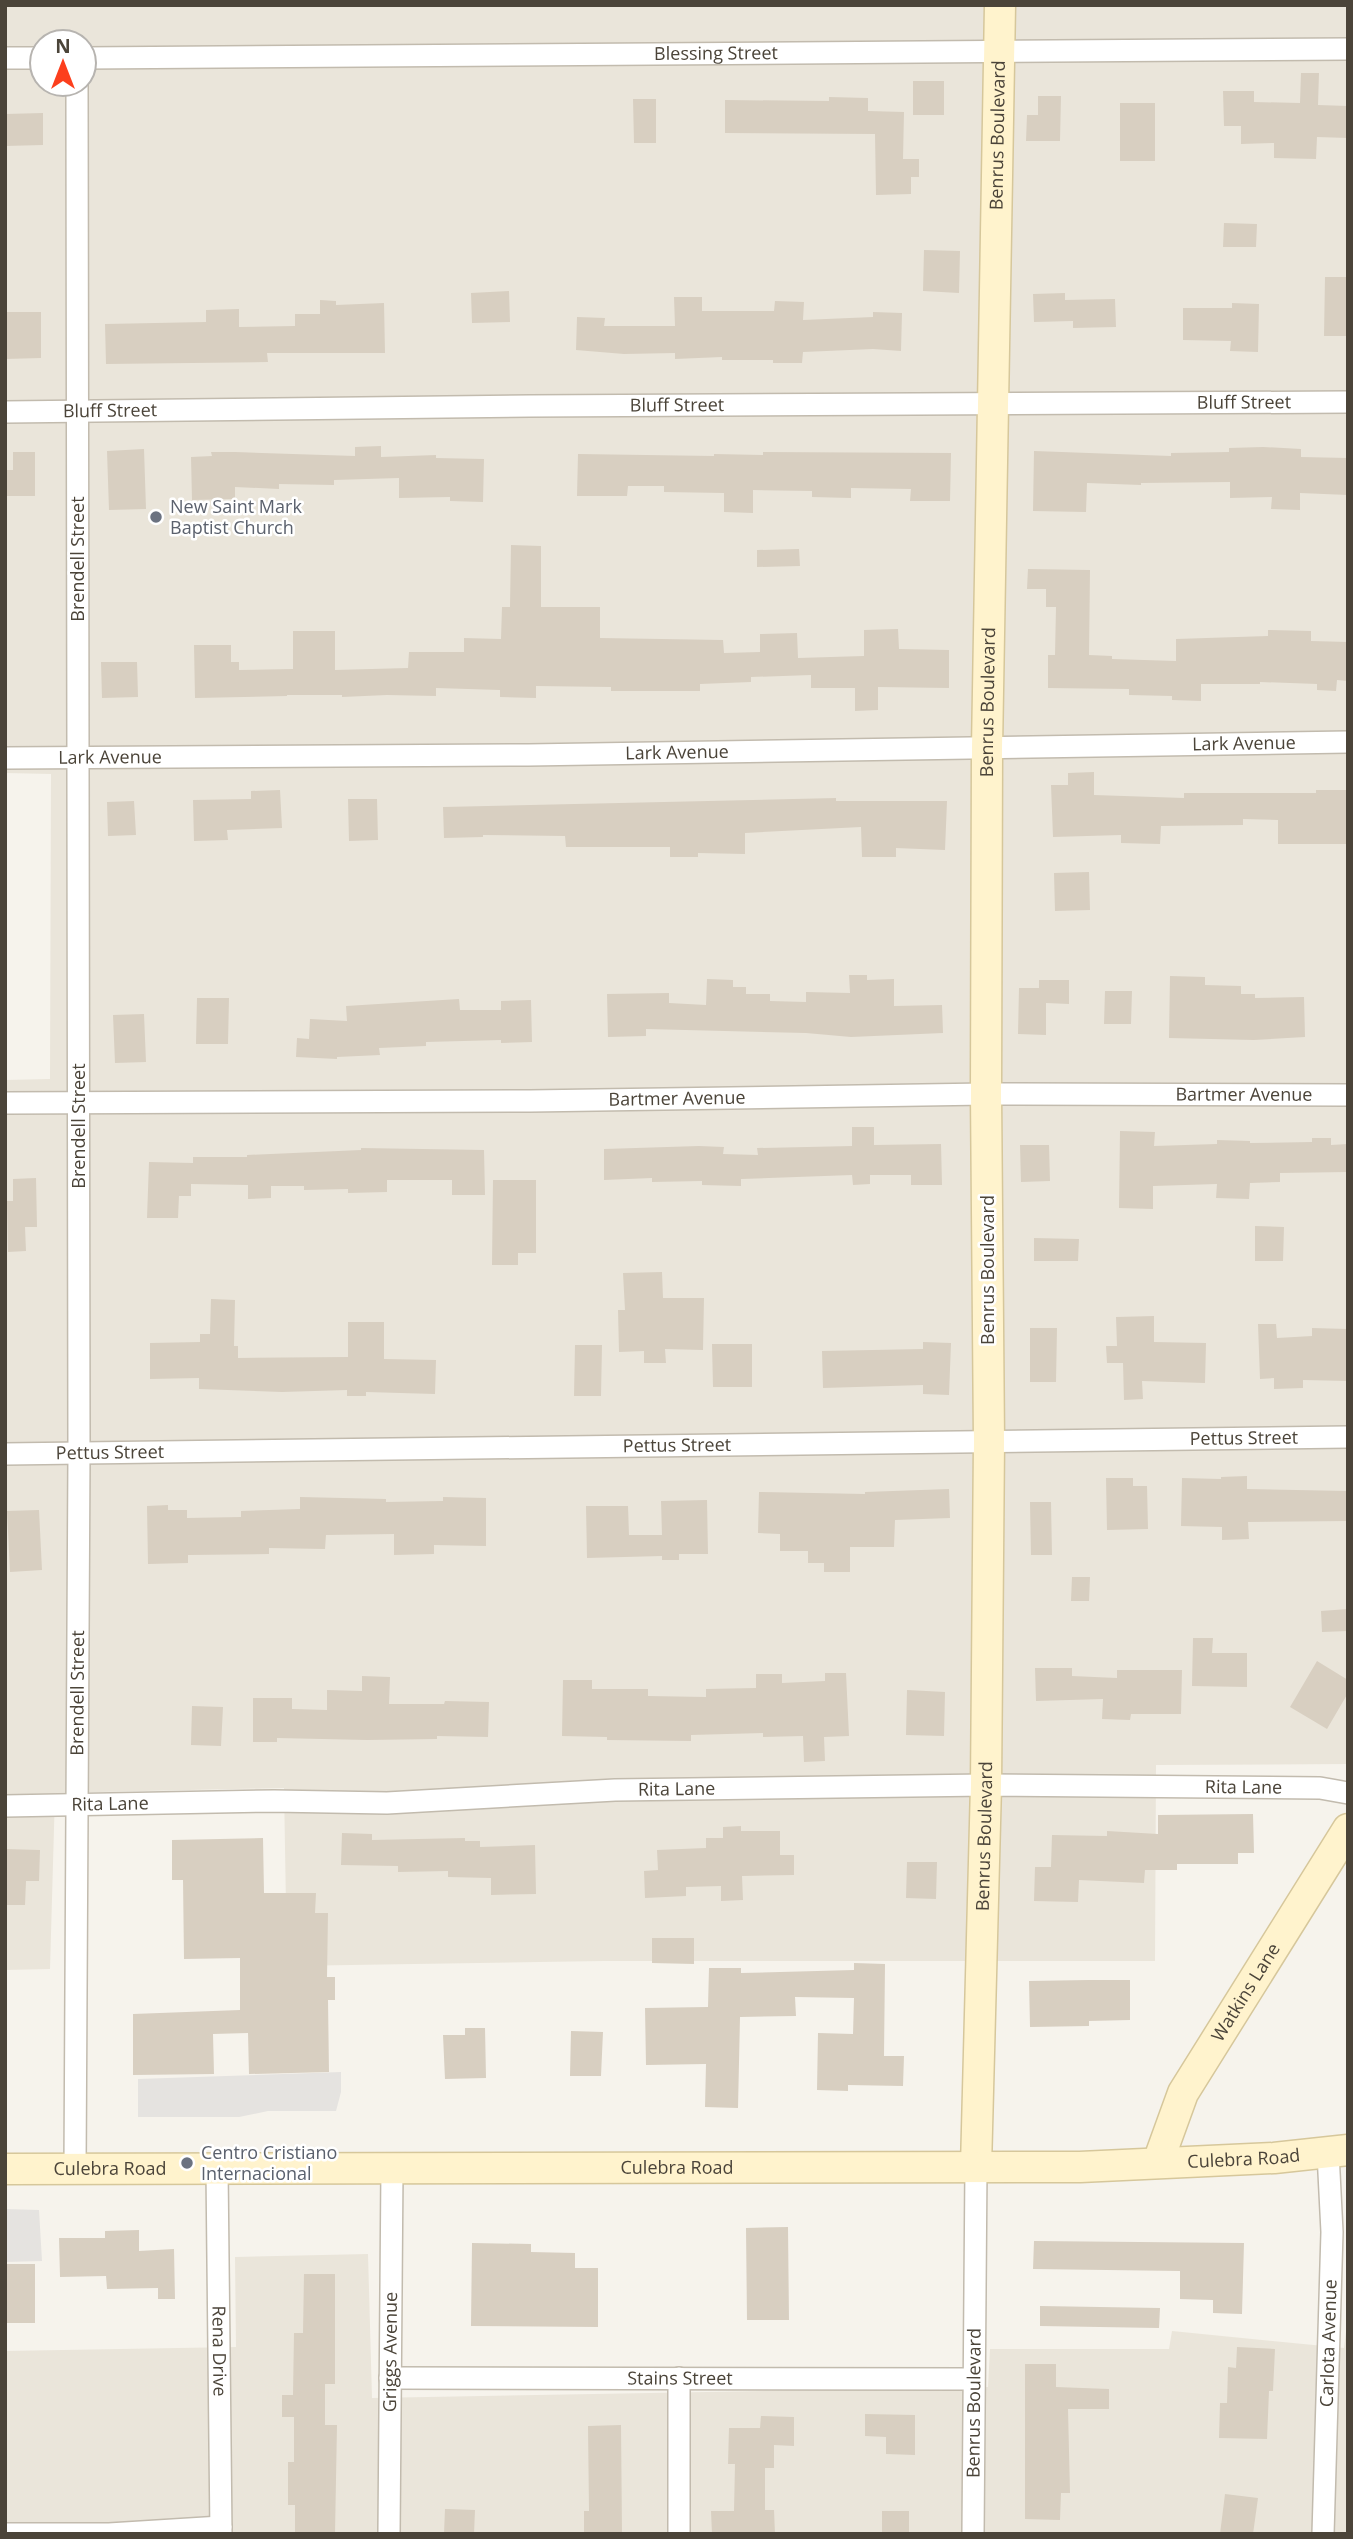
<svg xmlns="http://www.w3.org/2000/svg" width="1353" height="2539" viewBox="0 0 1353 2539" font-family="'Open Sans',sans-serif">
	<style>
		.residential { fill: #eae5da; fill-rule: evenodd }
		.parking { fill: #e5e3e0 }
		.building { fill: #d8cfc1 }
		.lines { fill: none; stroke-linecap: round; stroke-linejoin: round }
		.street-casing { stroke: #c2bbae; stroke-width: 24 }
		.secondary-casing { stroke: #d6c79b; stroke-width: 33 }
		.street { stroke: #fff; stroke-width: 21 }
		.secondary { stroke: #fff3cd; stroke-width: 30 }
		.worship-dot { fill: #6b7280; stroke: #fff; stroke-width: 2.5 }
		.labels { text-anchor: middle; stroke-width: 5; stroke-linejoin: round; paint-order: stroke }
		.street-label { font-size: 18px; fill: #4b4439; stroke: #fff }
		.worship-label { font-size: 18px; fill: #5b616d; stroke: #fff; text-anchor: start }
	</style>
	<rect width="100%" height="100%" fill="#f6f3ec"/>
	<path class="residential" d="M5 5H1348V1764L1156 1765 1155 1961H604L287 1966 284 1788 55 1793 50 1969 5 1970V1080L50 1079 51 774 5 773ZM42 42H84V84H42Z
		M368 2254 372 2398 988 2387 990 2349H1169L1172 2331 1344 2348 1348 2315V2534H5V2351L236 2347 235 2257Z"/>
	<path class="parking" d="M341 2072V2092L336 2111H268L239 2117H138V2079Z
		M5 2209 39 2210 42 2261 5 2262Z"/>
	<path class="building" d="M1301 73H1319L1318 105 1348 106V138L1317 137 1316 159 1274 158V143L1241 144V126H1224L1223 91H1254V102L1300 103Z
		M913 81H944V115H913Z
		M1038 96H1061L1060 141H1026L1027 115H1038Z
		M829 97 868 98V111L904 112 903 159H919V177H911V194L876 195 875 134 725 133V100L829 101Z
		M633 99H656V143H634Z
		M1120 103H1155V161H1120Z
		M43 113V145L5 146V114Z
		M1224 223 1257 224 1256 247H1223Z
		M924 250 960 251 959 293 923 291Z
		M1325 277H1348V336H1324Z
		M509 291 510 322 472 323 471 293Z
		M1065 293V300L1115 299 1116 327 1073 328V321L1034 322 1033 294Z
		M674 297H702V311H774L775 301 804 302 803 320 873 317V312L902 313 901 351 873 349 803 352 802 363H773V360H722V357L675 359V353L624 354 576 350 577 317 605 318 604 326H675Z
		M320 300 336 301V305L384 303 385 353H267L268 362 106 364 105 324 206 322V310L239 309V327L295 326V314H320Z
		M1232 303 1259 304 1258 352 1230 351 1231 341 1183 340V308H1232Z
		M5 312H41V358L5 359Z
		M381 446V457L436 455V458L484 459 483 502 450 501V497L399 498V478L334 480V485L279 484V489L235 487V499L192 500 191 457 212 456 211 452H235L355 456V447Z
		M1263 447 1301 449V457L1348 458V495L1300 493V510L1271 509 1272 497 1230 498V482L1141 483V485L1087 483 1086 512 1033 511 1034 451 1171 456V453L1229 452V448Z
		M144 449 146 509 109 510 107 451Z
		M13 452H35V496H5V470H13Z
		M763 452 951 453 950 501H910L911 489 851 488V498L812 497V491L753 490V513L724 512V493L664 492V486H628L627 496H577L578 454 714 456V454L763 455Z
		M511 545 541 546V607H600V638L723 640 724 653 760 652V634L797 633 798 658 864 656V630L898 629 899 649 949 650V688L878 687V710L855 711V688H811V675L751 677V682L700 684V691H611V687L536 686V698L500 697V690L436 688V696L387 695 342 697V695H287V696L195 698 194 645H231V662H239V670L293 669V631H335V670L408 668 409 652H464V638L501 639 502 607H510Z
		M799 549 800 566 757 567V550Z
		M1028 569 1090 570 1089 655 1112 656V659L1176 661V639L1268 636V630L1311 631V641L1348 642V681L1337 680 1336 691 1317 690V684L1260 682V684H1201V701L1172 700V696L1129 695V689L1048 688V655H1055L1056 607H1046V589H1027Z
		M101 662H137L138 697 102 698Z
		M1094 772V795L1184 798V793H1316V790H1348V844H1278V820L1243 819V825L1161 826 1160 844 1121 843V835L1053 837 1051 785H1068V773Z
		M280 790 282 828 227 830 228 840 194 841 193 800 251 799V791Z
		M836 798V801H947L945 850 896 848V857H862L861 827 745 833V854L698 853V857H670V847H566L565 836 483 835V837L444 838 443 807Z
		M348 799H377L378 840 349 841Z
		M134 801 136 835 108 836 107 802Z
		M1089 872 1090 910 1055 911 1054 873Z
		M849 975H867V980L894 979V1006L942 1005 943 1033 851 1037 806 1033 646 1029V1036L608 1037 607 994 669 993V1003L706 1005 707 979 733 980V987H746V994H770V1001L806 1002V992L850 993Z
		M1170 976 1205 977V985L1241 986V994H1255V998L1304 997 1305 1037 1254 1040 1169 1038Z
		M1039 980H1069V1004L1046 1003V1035L1018 1034 1019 988H1039Z
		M1105 991H1132L1131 1024H1104Z
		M197 998H229L228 1044H196Z
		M459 999 460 1010H501V1001L531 1000 532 1042 501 1043V1040L426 1042V1046L379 1048 380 1055 337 1057V1059L296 1057 297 1038 309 1039 310 1019 347 1021 346 1006Z
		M144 1014 146 1062 115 1063 113 1015Z
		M852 1127H874V1145L941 1144 942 1185H911V1175H870V1184L853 1185 852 1175 741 1179V1186L702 1185V1181L652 1182V1178L604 1180V1149L699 1146 724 1147 723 1154 758 1155 757 1148 852 1146Z
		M1120 1131 1155 1132 1154 1146 1217 1144V1140L1250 1141V1143L1312 1142V1138H1331V1145L1348 1144V1172L1280 1173V1182L1250 1183 1249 1199 1216 1198 1217 1184 1153 1186V1209L1119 1208Z
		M1020 1145H1049L1050 1181 1021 1182Z
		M361 1148 484 1150 485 1195H452V1180H387V1192L348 1193V1189L304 1190V1186H271V1198L248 1199V1185L191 1184V1196H179L178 1218H147L149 1162 193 1163V1157H247V1155L361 1150Z
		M36 1178 37 1227H25L26 1251 8 1252 7 1201H13V1179Z
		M493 1180H536V1253H518V1265H492Z
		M1255 1226 1284 1227 1283 1261H1255Z
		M1034 1238 1079 1239 1078 1261H1034Z
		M662 1272 663 1298H704L703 1350 665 1349 666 1363H644V1351L619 1352 618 1310H625L623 1273Z
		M211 1299 235 1300 234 1346H238V1358L348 1357V1322H384V1359L436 1360 435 1394 366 1392V1396H347V1390L282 1392 199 1389V1378L150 1379V1343L200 1342V1334H210Z
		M1154 1316V1342L1206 1343 1205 1383 1142 1381 1143 1399 1124 1400 1123 1363H1107L1106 1346H1117L1116 1317Z
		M1258 1324H1276L1277 1338 1312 1336V1328L1348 1329V1381L1303 1380V1388L1274 1389V1378L1260 1379Z
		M1030 1328H1057L1056 1382H1030Z
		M923 1342 951 1343 949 1395 923 1394V1385L823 1388 822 1351 923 1349Z
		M712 1344H752V1387H713Z
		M575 1345H602L601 1396H574Z
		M1247 1476V1489L1348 1491V1521L1248 1522 1249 1539 1222 1540V1527L1181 1526 1182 1478 1221 1479V1477Z
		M1106 1478H1133V1486H1147L1148 1529 1107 1530Z
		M949 1489 950 1518 895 1520 894 1547H850V1572H824V1563H808V1551H780V1534L758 1533 759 1492 865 1494V1492Z
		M300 1497 386 1499V1502L443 1501V1497L486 1498V1546L434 1545V1554L394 1555V1534L326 1535 325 1549 269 1548V1554L188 1555V1563L148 1564 147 1506 168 1505V1510H187V1518L241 1517V1511L300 1509Z
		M707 1500 708 1554H679V1560H662V1556L587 1558 586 1506H628L629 1535H662L661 1501Z
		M1030 1502H1051L1052 1555H1031Z
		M39 1510 42 1570 10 1572 7 1511Z
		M1072 1577H1090L1089 1601H1071Z
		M1348 1609V1631L1322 1632 1321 1611Z
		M1193 1638H1213L1212 1653H1247V1687L1192 1686Z
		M1317 1661 1348 1680V1693L1327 1729 1290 1707Z
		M1035 1668H1072V1676L1117 1678V1670H1182L1181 1714H1131L1130 1720 1102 1719 1103 1699 1036 1701Z
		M825 1673H846L849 1736 824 1737 825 1761 804 1762 803 1736 763 1737V1733L691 1735V1741L607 1740V1737L562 1736 563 1680H592V1689H648V1696L706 1697V1689L756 1688V1674H782V1683L825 1681Z
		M362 1676 390 1677 389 1704H444L445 1701 489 1702 488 1737 437 1736V1739L367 1740 277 1738V1742H253V1698H292V1709L327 1710V1690L362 1691Z
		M907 1690 945 1692 944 1736 906 1735Z
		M192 1706 223 1707 221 1746 191 1745Z
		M1253 1814 1254 1853H1238V1864H1177V1870H1145L1144 1883 1079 1880 1078 1902 1034 1901 1035 1867H1051L1052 1835 1107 1836V1831L1158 1834V1815Z
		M741 1826V1831H780V1855H794V1875L742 1876 743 1900 721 1901V1886L686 1887V1896L645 1898 644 1871 658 1870 657 1850 706 1848V1838H723V1827Z
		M342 1833 372 1834V1840L465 1838V1841H480V1847L535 1845 536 1894 491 1895V1878L448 1877V1871L398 1872V1866L341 1865Z
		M263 1838 264 1893H316L315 1913H328L327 1977H335V2000H328L329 2072 249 2074 248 2033 213 2034 214 2074 133 2075V2014L240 2010V1958L184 1959 183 1880H172V1840Z
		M5 1849 40 1850 39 1881H26L25 1905H5Z
		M907 1862H937L936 1899 906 1898Z
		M652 1938H694V1964L652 1963Z
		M854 1963 885 1964 884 2056H904L903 2086 848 2085V2091L817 2090 818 2033 853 2034 854 1998 795 1997 796 2016 740 2017 738 2108 705 2107 706 2064 646 2065 645 2008 708 2007 709 1968H741V1973L854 1970Z
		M1089 1980H1130V2020L1089 2021V2026L1030 2027 1029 1981Z
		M465 2028H485L486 2078 445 2079 443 2035H465Z
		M571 2031 603 2032 601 2076H570Z
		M788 2227 789 2320H747L746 2228Z
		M139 2230V2251L174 2249 175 2299H158V2288L107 2289 106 2276 60 2277 59 2238H105V2231Z
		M1034 2241 1244 2243 1242 2314 1213 2313V2300L1180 2299V2271L1033 2269Z
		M472 2243 531 2244V2252L575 2253V2268H598V2327L471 2326Z
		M5 2264H35V2323H5Z
		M304 2274H335V2384H325V2425H337L335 2534H295V2505H288V2462H294V2417H282V2395H293L294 2333H303Z
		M1040 2306 1160 2308 1159 2328 1040 2326Z
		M1237 2347 1275 2349 1273 2391H1269L1267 2439 1219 2438 1220 2403H1227L1228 2367 1236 2368Z
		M1025 2364H1056V2387L1109 2389V2409H1068L1070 2493H1061L1060 2520 1025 2519Z
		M865 2414 915 2415V2455L886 2454V2437L865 2436Z
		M761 2416 794 2417V2446L774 2445V2468H765V2510H774L775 2534H712L711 2511H734L735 2464H728L729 2428H760Z
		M621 2425 622 2534H584V2511H589L588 2426Z
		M1225 2494 1258 2498 1253 2534H1220Z
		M445 2509 475 2510 474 2534H444Z
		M882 2511H909V2534H882Z"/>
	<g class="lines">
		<g class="street-casing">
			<g id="street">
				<path d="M5 58H42"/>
				<path id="s1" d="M84 58 1348 49"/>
				<path id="s2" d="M5 412 530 406 1348 402"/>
				<path id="s3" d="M5 758 528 755 1348 742"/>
				<path id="s4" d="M5 1103 530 1101 986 1094 1348 1095"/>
				<path id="s5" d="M5 1454 1348 1437"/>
				<path id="s6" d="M5 1806 274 1801 387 1803 615 1790 986 1785 1320 1788 1348 1793"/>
				<path id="s7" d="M75 2169 79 1454 77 84"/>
				<path id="s8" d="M217 2169 221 2534"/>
				<path id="s9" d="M390 2378 972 2379"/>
				<path d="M679 2378V2534"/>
				<path d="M5 2534H109L221 2527"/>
				<path id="s10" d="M389 2534 392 2169"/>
				<path id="s11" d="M973 2534 976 2167"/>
				<path id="s12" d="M1323 2534 1332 2232 1328 2153"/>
			</g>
		</g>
		<g class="secondary-casing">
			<g id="secondary">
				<path id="s13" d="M1158 2162 1183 2093 1348 1829"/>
				<path id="s14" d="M976 2167 986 1785 989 1441 986 1094 987 748 1000 5"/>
				<path id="s15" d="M5 2169 1080 2167 1274 2158 1348 2150"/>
			</g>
		</g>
		<use href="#street" class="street"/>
		<use href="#secondary" class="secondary"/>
	</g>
	<g class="worship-dot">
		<circle cx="156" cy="517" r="7"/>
		<circle cx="187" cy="2163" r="7"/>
	</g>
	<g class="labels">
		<g class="street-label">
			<text dy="6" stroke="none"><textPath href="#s1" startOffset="632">Blessing Street</textPath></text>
			<text dy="6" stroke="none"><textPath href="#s14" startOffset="2032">Benrus Boulevard</textPath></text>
			<text dy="6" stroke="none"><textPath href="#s2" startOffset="1239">Bluff Street</textPath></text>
			<text dy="6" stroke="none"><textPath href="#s2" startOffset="672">Bluff Street</textPath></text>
			<text dy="6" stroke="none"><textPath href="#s2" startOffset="105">Bluff Street</textPath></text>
			<text transform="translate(78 559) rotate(-90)" y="6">Brendell Street</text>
			<text dy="6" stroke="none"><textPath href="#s14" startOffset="1465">Benrus Boulevard</textPath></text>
			<text dy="6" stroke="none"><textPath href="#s3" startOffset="1239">Lark Avenue</textPath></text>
			<text dy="6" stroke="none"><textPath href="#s3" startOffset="672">Lark Avenue</textPath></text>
			<text dy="6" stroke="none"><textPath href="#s3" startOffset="105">Lark Avenue</textPath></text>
			<text dy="6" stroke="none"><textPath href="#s4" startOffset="1239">Bartmer Avenue</textPath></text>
			<text dy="6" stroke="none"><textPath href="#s4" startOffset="672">Bartmer Avenue</textPath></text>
			<text transform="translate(79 1126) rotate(-90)" y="6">Brendell Street</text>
			<text transform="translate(988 1270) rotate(-90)" y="6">Benrus Boulevard</text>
			<text dy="6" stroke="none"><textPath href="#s5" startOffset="1239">Pettus Street</textPath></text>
			<text dy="6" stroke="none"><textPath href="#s5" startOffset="672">Pettus Street</textPath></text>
			<text dy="6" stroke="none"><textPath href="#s5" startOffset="105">Pettus Street</textPath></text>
			<text dy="6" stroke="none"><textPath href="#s7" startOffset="476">Brendell Street</textPath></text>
			<text dy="6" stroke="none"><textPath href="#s6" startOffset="1239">Rita Lane</textPath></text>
			<text dy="6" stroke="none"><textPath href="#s6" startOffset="672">Rita Lane</textPath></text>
			<text dy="6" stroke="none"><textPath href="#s6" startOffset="105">Rita Lane</textPath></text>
			<text dy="6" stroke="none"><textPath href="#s14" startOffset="331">Benrus Boulevard</textPath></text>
			<text dy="6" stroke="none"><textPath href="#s13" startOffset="192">Watkins Lane</textPath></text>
			<text dy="6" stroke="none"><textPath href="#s15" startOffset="1239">Culebra Road</textPath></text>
			<text dy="6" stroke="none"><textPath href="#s15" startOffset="672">Culebra Road</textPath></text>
			<text dy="6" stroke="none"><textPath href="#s15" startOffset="105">Culebra Road</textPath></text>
			<text dy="6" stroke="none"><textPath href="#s12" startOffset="191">Carlota Avenue</textPath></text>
			<text dy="6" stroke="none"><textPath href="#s8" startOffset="182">Rena Drive</textPath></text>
			<text dy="6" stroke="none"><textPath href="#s10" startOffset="182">Griggs Avenue</textPath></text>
			<text dy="6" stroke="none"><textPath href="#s9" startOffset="290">Stains Street</textPath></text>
			<text dy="6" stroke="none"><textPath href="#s11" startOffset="131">Benrus Boulevard</textPath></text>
		</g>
		<g class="worship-label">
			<text x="170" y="513">New Saint Mark<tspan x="170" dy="21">Baptist Church</tspan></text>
			<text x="201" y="2159">Centro Cristiano<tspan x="201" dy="21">Internacional</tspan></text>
		</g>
	</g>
	<rect width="1353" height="2539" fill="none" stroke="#4b4439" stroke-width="14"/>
	<g transform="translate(63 63)"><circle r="33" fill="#ffffff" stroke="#b7b4b0" stroke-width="2"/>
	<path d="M0-5L12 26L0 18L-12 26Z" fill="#fc3f1d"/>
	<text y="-10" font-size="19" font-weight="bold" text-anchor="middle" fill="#4b4439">N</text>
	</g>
</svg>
